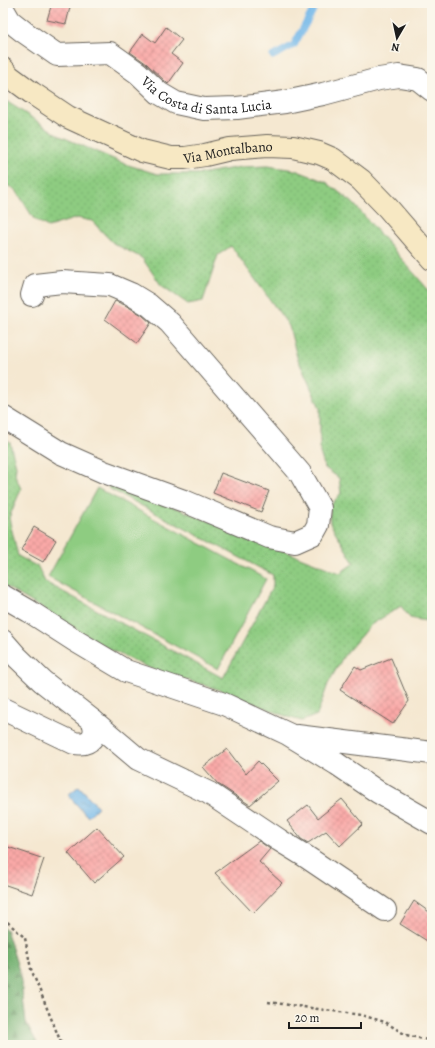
<svg xmlns="http://www.w3.org/2000/svg" width="435" height="1048" viewBox="0 0 435 1048" font-family="Alegreya,serif">
	<style>
		.grass { fill: url(#grass-dots); stroke: #55744e }
		.forest { fill: url(#forest-firs); stroke: #476646 }
		.garden { fill: #8ecc81; stroke: #55744e }
		.water { fill: url(#water-ripples); stroke: #476a82 }
		.lines { fill: none; stroke-linecap: round; stroke-linejoin: round }
		.stream { stroke: #72b7e9; stroke-width: 7 }
		.building { fill: url(#building-cross-hatch) }
		.street-casing { stroke: #68635b; stroke-width: 24 }
		.secondary-casing { stroke: #68635b; stroke-width: 24 }
		.path { stroke: #68635b; stroke-width: 2.5; stroke-dasharray: 3 3; stroke-linecap: butt }
		.street { stroke: #fff; stroke-width: 22 }
		.secondary { stroke: #f7e8c3; stroke-width: 22 }
		.labels { text-anchor: middle; stroke-width: 3; stroke-linejoin: round; paint-order: stroke }
		.street-label { font-size: 14px; fill: #1c1c1c; stroke: #fbf7ec }
	</style>
	<defs>
		<pattern id="grass-dots" width="8" height="8" patternUnits="userSpaceOnUse"><rect width="8" height="8" fill="#8ecc81"/><path d="M2 2h.1M6 6h.1" fill="none" stroke="#7aaf6f" stroke-width="1.8" stroke-linecap="round"/></pattern>
		<pattern id="forest-firs" width="22" height="20" patternUnits="userSpaceOnUse"><rect width="22" height="20" fill="#72b06f"/><path d="M5 1l3.5 6h-7zM16 11l3.5 6h-7z" fill="#5d8e5a"/></pattern>
		<pattern id="water-ripples" width="26" height="14" patternUnits="userSpaceOnUse"><rect width="26" height="14" fill="#72b7e9"/><path d="M2 4q2-2 4 0t4 0M15 11q2-2 4 0t4 0" fill="none" stroke="#5d94bc"/></pattern>
		<pattern id="building-cross-hatch" width="8" height="8" patternUnits="userSpaceOnUse"><rect width="8" height="8" fill="#faa9a7"/><path d="M0 0l8 8M0 8l8-8" fill="none" stroke="#d6918f"/></pattern>
	</defs>
	<rect width="100%" height="100%" fill="#fbf7ec"/>
	<filter id="ink" filterUnits="userSpaceOnUse"><feTurbulence type="fractalNoise" baseFrequency=".025" numOctaves="2"/><feDisplacementMap in="SourceGraphic" scale="8" xChannelSelector="R" yChannelSelector="G"/><feConvolveMatrix kernelMatrix="1 2 1 2 8 2 1 2 1" color-interpolation-filters="sRGB"/></filter>
	<filter id="wash" filterUnits="userSpaceOnUse"><feTurbulence type="fractalNoise" baseFrequency=".012" numOctaves="4" result="noise"/><feDisplacementMap in="SourceGraphic" scale="16" xChannelSelector="R" yChannelSelector="G"/><feGaussianBlur stdDeviation="0.9" result="paint"/><feColorMatrix in="noise" values="0 0 0 0 0 0 0 0 0 0 0 0 0 0 0 0 0 1.4 0 .05"/><feComposite in="paint" operator="in"/></filter>
	<g filter="url(#wash)">
		<rect width="100%" height="100%" fill="#f5e8d1"/>
		<path class="grass" d="M3 99 60 136 125 164 157 174H199L241 167 268 166 295 170 326 182 353 203 432 294V620L426 621 410 618 401 606 369 626 343 657 328 684 317 715 302 721 288 717 217 689 151 669 111 650 3 585V435L10 443 16 466 15 475 21 489 9 518 18 556 38 567 45 582 223 678 273 586V575L108 488 111 482 340 573 354 563 330 523V506L341 493 339 478 325 468 320 453V408L297 357 289 326 231 246 218 255 203 301 188 304 161 285 142 258 113 243 92 221 77 218 48 227 34 219 16 190 3 183Z"/>
		<path class="forest" d="M3 927 6 929 20 974 26 1022 38 1045H3Z"/>
		<path class="garden" d="M97 488 266 579 218 669 48 577Z"/>
		<path class="water" d="M79 786 98 807 88 817 68 795Z"/>
		<g class="lines">
			<path class="stream" d="M273 56 294 45 317 3"/>
		</g>
		<g id="blocks">
			<path class="building" d="M52 3H71L66 24 47 20Z
				M166 27 182 40 171 54 183 63 168 84 147 64 130 52 143 34 155 43Z
				M115 301 125 305 142 315 151 323 137 343 105 319Z
				M221 473 269 491 261 512 213 493Z
				M34 527 56 540 43 562 21 550Z
				M391 658 409 701 393 724 340 690 355 666 361 670Z
				M227 749 246 774 258 761 278 781 250 805 218 784 203 767Z
				M342 799 363 824 340 846 326 831 308 843 301 839 287 821 308 805 318 818Z
				M97 827 124 857 94 883 68 853Z
				M259 841 270 849 259 862 282 883 253 913 215 873Z
				M8 847 44 859 32 894 3 884V862Z
				M414 901 432 914V944L400 924Z"/>
		</g>
	</g>
	<g filter="url(#ink)">
		<use href="#blocks" fill-opacity="0" stroke="#68635b" stroke-width="1"/>
		<g class="lines">
			<g class="street-casing">
				<g id="street">
					<path id="s1" d="M3 9 10 21 24 32 57 55 110 53 138 73 159 93 176 103 204 109 237 108 285 102 323 94 379 79 399 76 418 79 432 90"/>
					<path d="M3 417 61 453 104 472 184 501 269 537 295 542 313 534 318 525 320 508 300 473 170 323 149 305 131 294 110 285 62 282 35 285 32 295"/>
					<path d="M3 596 29 611 74 640 126 671 224 704 288 734 337 764 378 792 432 823"/>
					<path d="M3 641 17 657 42 681 93 721C98 736 90 746 74 743L3 709"/>
					<path d="M93 721 138 759 209 793 279 840 305 856 385 910"/>
					<path d="M297 736 432 753"/>
				</g>
			</g>
			<g class="secondary-casing">
				<g id="secondary">
					<path id="s2" d="M3 69 9 76 32 93 68 117 142 151 171 158H185L205 155 230 149 267 146 293 147 319 153 333 159 361 180 388 208 432 259"/>
				</g>
			</g>
			<path class="path" d="M3 918 25 938 31 969 62 1045
				M268 1002 361 1015 385 1022 406 1035 432 1041"/>
			<use href="#street" class="street"/>
			<use href="#secondary" class="secondary"/>
		</g>
	</g>
	<g class="labels">
		<g class="street-label">
			<text dy="5" stroke="none"><textPath href="#s1" startOffset="236">Via Costa di Santa Lucia</textPath></text>
			<text dy="5" stroke="none"><textPath href="#s2" startOffset="250">Via Montalbano</textPath></text>
		</g>
	</g>
	<rect width="435" height="1048" fill="none" stroke="#fbf7ec" stroke-width="16"/>
	<g transform="translate(397 38) rotate(189)" stroke="#fbf7ec" stroke-width="3" paint-order="stroke">
	<path d="M0-3L7 15L0 10L-7 15Z" fill="#1c1c1c"/>
	<text y="-6" font-size="11" font-weight="bold" text-anchor="middle" fill="#1c1c1c">N</text>
	</g>
	<path d="M289 1022v6h72v-6" fill="none" stroke="#1c1c1c" stroke-width="2"/>
	<text x="295" y="1022" font-size="12" fill="#1c1c1c" stroke="#fbf7ec" stroke-width="3" paint-order="stroke">20 m</text>
</svg>
